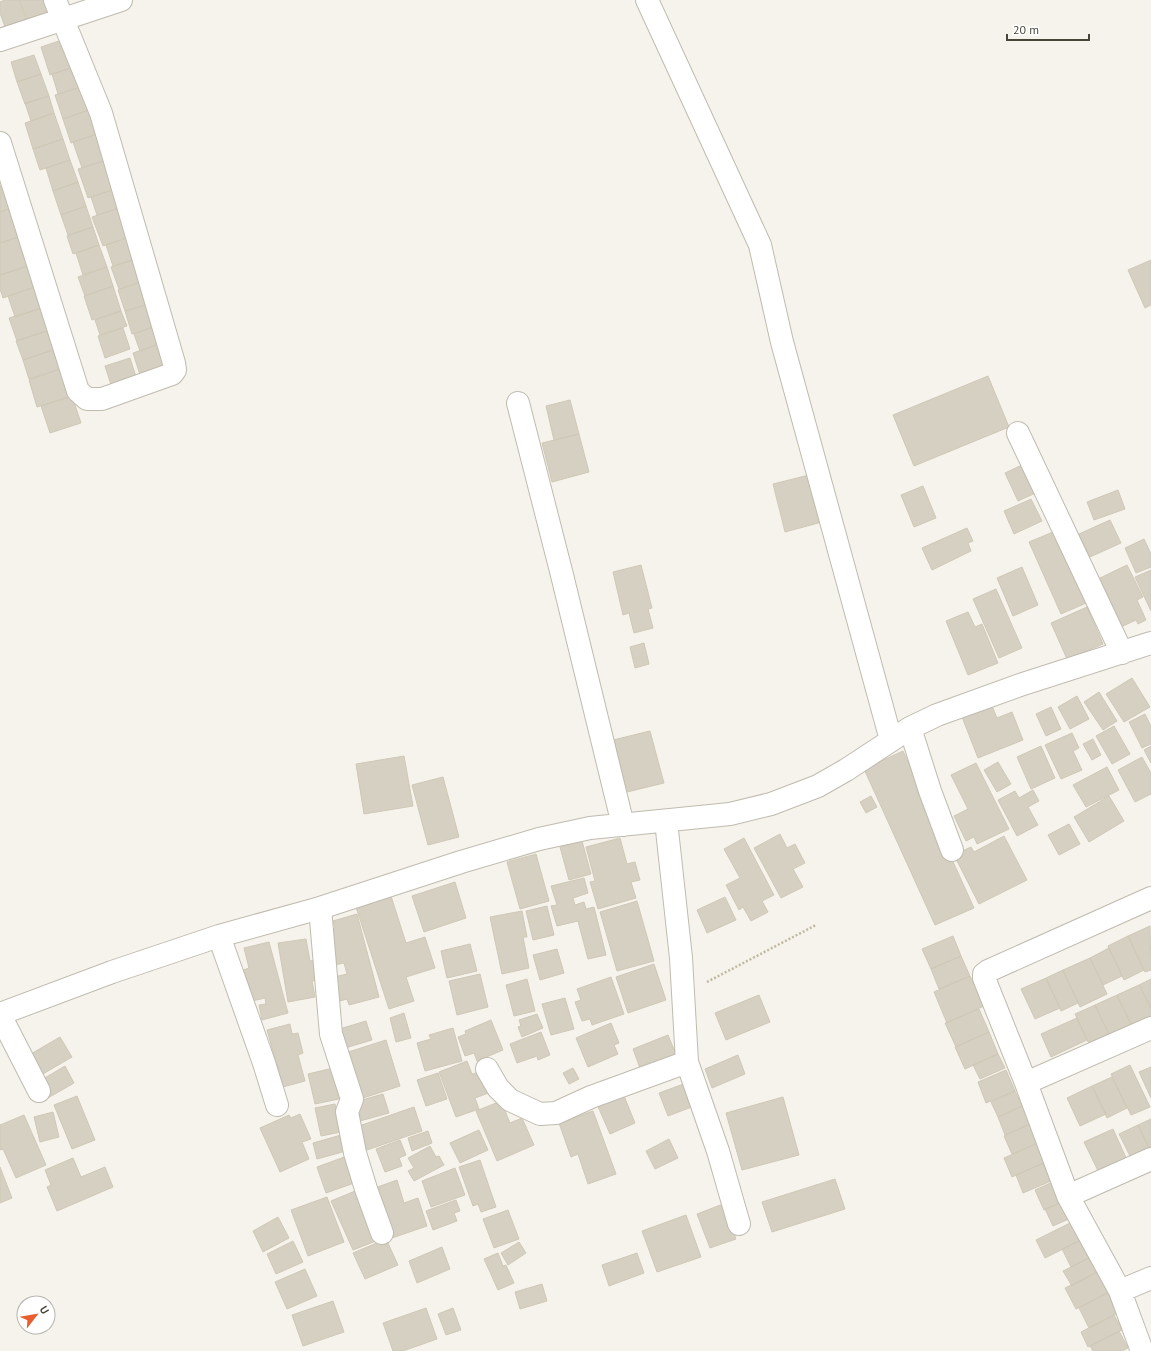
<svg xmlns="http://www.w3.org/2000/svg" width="1151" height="1351" viewBox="0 0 1151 1351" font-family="'PT Sans',sans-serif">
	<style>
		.building { fill: #d5d0c2; stroke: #d0c8b6 }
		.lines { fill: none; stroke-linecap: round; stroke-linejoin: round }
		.street-casing { stroke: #c0bbaf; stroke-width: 24 }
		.path { stroke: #c0b8a1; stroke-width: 2.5; stroke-dasharray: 2 2; stroke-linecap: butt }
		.street { stroke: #fff; stroke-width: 22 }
	</style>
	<rect width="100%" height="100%" fill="#f5f3ec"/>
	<path class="building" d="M5 0H19L26 20 5 27 0 13V2Z
		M20 0H44L48 13 27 20Z
		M65 39 74 67 50 75 41 47Z
		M34 55 41 74 17 82 11 62Z
		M74 67 81 87 58 94 52 74Z
		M41 74 49 96 25 104 17 82Z
		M81 87 89 110 63 119 55 95Z
		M49 96 54 113 31 121 25 103Z
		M89 110 97 134 71 143 63 119Z
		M54 113 63 139 33 149 25 123Z
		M97 134 106 160 82 168 73 142Z
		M63 139 70 160 40 170 33 149Z
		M70 160 78 182 53 191 46 168Z
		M106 160 115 189 88 198 78 169Z
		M78 182 86 206 61 215 53 191Z
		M7 183 16 207 0 212V186Z
		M113 190 119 208 97 215 91 197Z
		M86 206 93 227 68 235 61 215Z
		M16 207 25 235 0 243V212Z
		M119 208 129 237 103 246 92 217Z
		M93 227 99 245 73 254 67 236Z
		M21 236 28 266 0 275V243Z
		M129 237 133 260 113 266 106 245Z
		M99 245 107 267 83 275 76 253Z
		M133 260 141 282 119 289 111 267Z
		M1151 260V305L1145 308 1128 270Z
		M28 266 35 287 3 298 0 289V275Z
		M107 267 113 286 85 296 78 277Z
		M141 282 149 304 125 311 118 290Z
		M113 286 121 311 92 320 84 296Z
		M35 287 42 308 15 317 8 296Z
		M149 304 156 326 132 334 125 311Z
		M42 308 50 330 17 341 9 318Z
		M121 311 127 326 100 335 95 320Z
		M156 326 162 343 140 351 134 334Z
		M123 328 130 349 105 358 98 336Z
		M50 330 56 349 23 360 16 341Z
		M162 343 171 371 142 381 133 353Z
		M56 349 63 368 29 379 23 360Z
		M130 358 138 383 113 391 105 366Z
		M63 368 72 396 37 407 29 380Z
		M988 376 1009 427 914 466 893 415Z
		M72 396 81 423 50 433 41 406Z
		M570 400 579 434 554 440 546 406Z
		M579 434 589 472 552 482 542 443Z
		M1026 463 1040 491 1018 501 1005 473Z
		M809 475 822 522 785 532 773 484Z
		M923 486 936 518 914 527 901 495Z
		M1118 490 1125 509 1094 520 1087 502Z
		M1031 499 1042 521 1014 534 1004 511Z
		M1110 520 1121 543 1090 557 1079 534Z
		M967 528 973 541 968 543 971 551 932 570 922 548Z
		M1053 532 1063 554 1069 552 1091 601 1061 614 1029 542Z
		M1144 539 1151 554V567L1136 573 1125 548Z
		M641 565 652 608 648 609 653 628 634 633 629 613 623 615 613 572Z
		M1127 565 1143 597 1137 600 1146 620 1138 624 1136 620 1121 627 1098 579Z
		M1022 567 1038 605 1013 616 997 578Z
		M1151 570V611L1135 577Z
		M996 589 1022 648 999 658 973 599Z
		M1087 607 1103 644 1067 659 1051 623Z
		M968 612 975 627 982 624 998 663 968 675 946 621Z
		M644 643 649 664 635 668 630 647Z
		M1132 678 1150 707 1124 722 1106 694Z
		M1099 692 1117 721 1103 730 1084 702Z
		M1077 696 1089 719 1070 729 1058 707Z
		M992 706 997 718 1012 712 1023 740 978 758 962 717Z
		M1051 707 1061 729 1046 736 1036 714Z
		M1145 714 1151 726V744L1142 748 1129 722Z
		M1114 726 1130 754 1112 764 1096 736Z
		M650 731 664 783 623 793 609 741Z
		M1072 733 1079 748 1073 751 1082 770 1061 779 1045 745Z
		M1093 739 1101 755 1092 760 1083 744Z
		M1041 746 1055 778 1031 789 1017 757Z
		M1151 746V763L1144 750Z
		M903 751 974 908 935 925 864 769Z
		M404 756 413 806 364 814 356 764Z
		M1142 757 1151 773V794L1135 802 1118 770Z
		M998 762 1011 784 997 792 984 770Z
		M976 763 1009 829 977 844 974 837 966 841 954 816 968 809 951 775Z
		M1107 767 1119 790 1086 807 1073 785Z
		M443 777 459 837 428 845 412 785Z
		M1033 790 1039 801 1028 807 1038 825 1017 836 998 800 1015 791 1019 798Z
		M871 796 877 807 866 813 860 802Z
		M1109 796 1124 821 1089 842 1074 817Z
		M1069 824 1080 844 1059 855 1048 835Z
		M780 834 787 848 795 844 805 863 793 869 803 887 781 898 754 848Z
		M1004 836 1027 880 979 904 954 855 971 847 974 852Z
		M620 838 627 864 635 862 640 880 631 882 636 898 598 909 590 882 595 881 586 847Z
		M744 838 774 895 762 901 768 912 751 921 743 907 739 910 726 885 740 878 724 849Z
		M582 841 591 874 569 880 560 847Z
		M536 854 549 901 520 909 507 862Z
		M584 878 588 893 573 898 575 905 584 902 586 909 594 907 606 955 588 959 578 921 557 926 551 906 557 905 551 886Z
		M455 882 466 918 424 932 412 896Z
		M391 896 406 943 425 937 435 968 406 977 414 1001 389 1009 356 907Z
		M725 897 736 920 707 933 697 910Z
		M637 901 654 961 617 971 600 912Z
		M547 906 554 935 533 940 526 911Z
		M522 911 527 937H523L529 968 502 974 490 917Z
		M357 914 379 997 349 1005 347 999 340 1001 334 977 347 974 344 963 334 965 325 932 335 928 333 921Z
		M1150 926 1151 970 1145 972 1128 936Z
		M953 936 961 956 931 969 922 949Z
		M1128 936 1144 970 1124 980 1108 946Z
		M306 939 310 961 316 960 320 980 312 981 315 997 288 1002 278 943Z
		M269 942 288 1013 262 1020 259 1005 266 1004 265 998 248 1002 241 971 249 968 244 948Z
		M470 944 477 971 447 978 441 951Z
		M1109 948 1122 976 1103 985 1090 958Z
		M557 949 564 973 540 980 533 955Z
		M961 956 970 976 939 989 931 969Z
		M1090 958 1107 994 1080 1007 1063 970Z
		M654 964 666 1000 628 1013 616 977Z
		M1063 970 1078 1003 1061 1011 1046 978Z
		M480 974 488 1007 457 1015 449 981Z
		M970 976 984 1006 947 1023 934 992Z
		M611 977 624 1014 592 1025 590 1019 582 1021 575 1002 581 1000 577 989Z
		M1046 978 1060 1008 1035 1019 1021 989Z
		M527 979 535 1011 514 1016 506 985Z
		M1151 979V1009L1139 985Z
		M1139 985 1151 1009V1017L1132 1026 1117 995Z
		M759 995 770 1022 726 1040 715 1013Z
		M1117 995 1132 1026 1111 1039 1095 1005Z
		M565 998 574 1029 551 1035 542 1004Z
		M1095 1005 1111 1038 1091 1048 1075 1014Z
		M979 1009 989 1032 956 1047 945 1023Z
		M404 1013 411 1038 396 1042 390 1018Z
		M537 1014 543 1028 522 1037 518 1027 521 1026 519 1020Z
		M1077 1018 1087 1040 1051 1057 1041 1034Z
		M491 1020 503 1050 477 1061 474 1053 465 1056 458 1037 466 1034 465 1031Z
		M366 1021 372 1040 342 1049 336 1030Z
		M611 1023 619 1043 614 1045 618 1054 588 1067 576 1038Z
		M290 1024 292 1034 298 1033 303 1053 298 1055 305 1081 283 1087 267 1030Z
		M453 1028 462 1061 425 1071 417 1043 431 1039 429 1035Z
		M541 1032 550 1055 538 1060 537 1056 517 1063 510 1044Z
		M989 1032 998 1054 965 1069 955 1047Z
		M668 1035 677 1057 641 1071 633 1049Z
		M60 1037 72 1057 36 1078 24 1058Z
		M386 1040 400 1086 357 1100 342 1054Z
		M998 1054 1005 1068 980 1079 973 1065Z
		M738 1055 745 1074 712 1088 705 1069Z
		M467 1061 472 1074 483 1071 491 1092 475 1098 479 1109 456 1117 439 1072Z
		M1130 1065 1150 1107 1131 1115 1111 1074Z
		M65 1066 74 1083 48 1098 38 1082Z
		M1151 1067V1098L1139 1072Z
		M333 1068 348 1097 315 1104 308 1074Z
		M573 1068 579 1079 569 1084 563 1073Z
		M1006 1070 1015 1091 986 1103 978 1082Z
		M438 1073 447 1099 426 1106 417 1080Z
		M1112 1077 1127 1108 1107 1118 1092 1086Z
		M689 1082 697 1105 668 1116 659 1093Z
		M1092 1086 1106 1114 1080 1126 1067 1098Z
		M622 1091 635 1123 610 1134 596 1102Z
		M1015 1091 1022 1106 998 1117 991 1102Z
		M383 1094 389 1113 360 1121 355 1102Z
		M77 1096 95 1140 72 1149 54 1105Z
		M783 1097 799 1155 742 1170 726 1113Z
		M501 1101 510 1123 522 1118 534 1145 497 1161 476 1111Z
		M335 1104 341 1132 321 1136 315 1108Z
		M1022 1106 1030 1124 1005 1135 998 1117Z
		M414 1107 422 1131 367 1150 359 1126Z
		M593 1111 616 1174 588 1184 578 1154 571 1157 559 1123Z
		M53 1112 59 1137 40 1142 34 1117Z
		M300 1114 311 1139 302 1142 309 1159 280 1172 260 1128 289 1115 291 1118Z
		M24 1115 46 1165 16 1178 3 1149 0 1150V1125Z
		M1151 1119V1150H1150L1138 1125Z
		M1030 1124 1038 1143 1012 1154 1004 1136Z
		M1138 1125 1150 1150 1132 1160 1119 1134Z
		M1113 1129 1128 1162 1100 1175 1084 1142Z
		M479 1130 488 1150 460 1163 450 1143Z
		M428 1131 432 1143 412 1151 408 1138Z
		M341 1135 346 1151 317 1159 313 1143Z
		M669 1139 678 1158 655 1169 646 1151Z
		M400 1140 406 1155 399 1158 402 1166 385 1172 376 1149Z
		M1038 1143 1046 1162 1012 1177 1004 1158Z
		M430 1146 436 1157 439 1156 444 1165 414 1181 408 1171 414 1168 408 1158Z
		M347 1156 357 1182 326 1193 317 1167Z
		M73 1158 81 1177 105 1167 113 1187 57 1211 47 1187 51 1185 45 1170Z
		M480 1160 496 1207 481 1212 478 1204 473 1206 459 1167Z
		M1043 1163 1051 1181 1023 1193 1016 1175Z
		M0 1167 12 1198 0 1203Z
		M455 1168 465 1195 431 1207 422 1181Z
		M835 1179 845 1209 772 1232 762 1202Z
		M397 1180 404 1203 418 1198 427 1226 389 1239 372 1189Z
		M1055 1181 1064 1201 1044 1210 1035 1190Z
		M360 1189 370 1211 362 1214 364 1219 372 1216 381 1239 353 1250 331 1201Z
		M327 1197 344 1242 308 1256 291 1210Z
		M456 1200 460 1211 454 1213 457 1221 433 1230 426 1211Z
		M1064 1201 1071 1218 1053 1226 1045 1209Z
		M723 1204 736 1239 710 1248 697 1214Z
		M508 1210 519 1239 494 1248 483 1219Z
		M686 1215 701 1257 657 1272 642 1231Z
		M278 1217 289 1238 263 1252 253 1231Z
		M1076 1220 1085 1238 1045 1258 1036 1240Z
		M1085 1238 1091 1257 1071 1267 1062 1249Z
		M386 1239 398 1265 365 1279 353 1253Z
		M293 1241 303 1262 276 1274 267 1254Z
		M519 1242 526 1253 508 1265 501 1253Z
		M442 1247 450 1269 417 1283 409 1261Z
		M498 1253 503 1266 506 1265 514 1283 498 1290 484 1259Z
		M637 1253 644 1273 609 1286 602 1265Z
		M1091 1257 1099 1271 1072 1286 1063 1271Z
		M305 1269 317 1296 287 1309 275 1282Z
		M1099 1271 1109 1292 1076 1309 1065 1288Z
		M542 1284 547 1301 520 1309 515 1292Z
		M1109 1292 1120 1312 1089 1328 1079 1308Z
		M333 1301 344 1332 303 1346 292 1315Z
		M426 1308 437 1339 403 1351H393L383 1323Z
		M453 1308 461 1330 446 1335 438 1314Z
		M1114 1315 1122 1330 1088 1347 1081 1332Z
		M1119 1331 1128 1348 1122 1351H1093L1090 1346Z"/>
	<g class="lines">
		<g class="street-casing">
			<path id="street" d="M647 0 760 245 782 342 891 740
				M0 40 121 0
				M0 143 78 391 87 399H102L172 374 175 370 174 363 101 113 55 0
				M518 403 561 571 623 825
				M1018 433 1122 653
				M910 728 930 791 952 850
				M666 821 681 958 687 1062 718 1151 739 1224
				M320 908 331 1034 352 1099 347 1112 355 1153 366 1189 382 1233
				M219 936 264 1063 277 1105
				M0 1014 112 972 219 936 320 908 461 862 539 839 590 828 730 814 771 804 818 786 846 770 910 728 937 715 1023 684 1151 643
				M0 1015 39 1091
				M487 1069 498 1088 510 1100 540 1114 556 1113 591 1097 687 1062
				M1026 1083 1151 1028
				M1068 1196 1151 1159
				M1120 1291 1151 1278
				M1142 1351 1120 1291 1068 1196 1026 1083 984 978V974L988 971 1151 898"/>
		</g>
		<path class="path" d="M707 982 816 925"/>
		<use href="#street" class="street"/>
	</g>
	<g transform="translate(36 1315) rotate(59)"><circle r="19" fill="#ffffff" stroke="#b6b4b0"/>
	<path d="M0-3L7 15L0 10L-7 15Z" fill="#e95e2e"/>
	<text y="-6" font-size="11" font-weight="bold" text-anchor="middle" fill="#48443a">U</text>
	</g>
	<path d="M1007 34v6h82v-6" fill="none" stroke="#48443a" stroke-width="2"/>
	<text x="1013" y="34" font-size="12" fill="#48443a" stroke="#ffffff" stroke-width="3" paint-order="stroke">20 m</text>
</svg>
